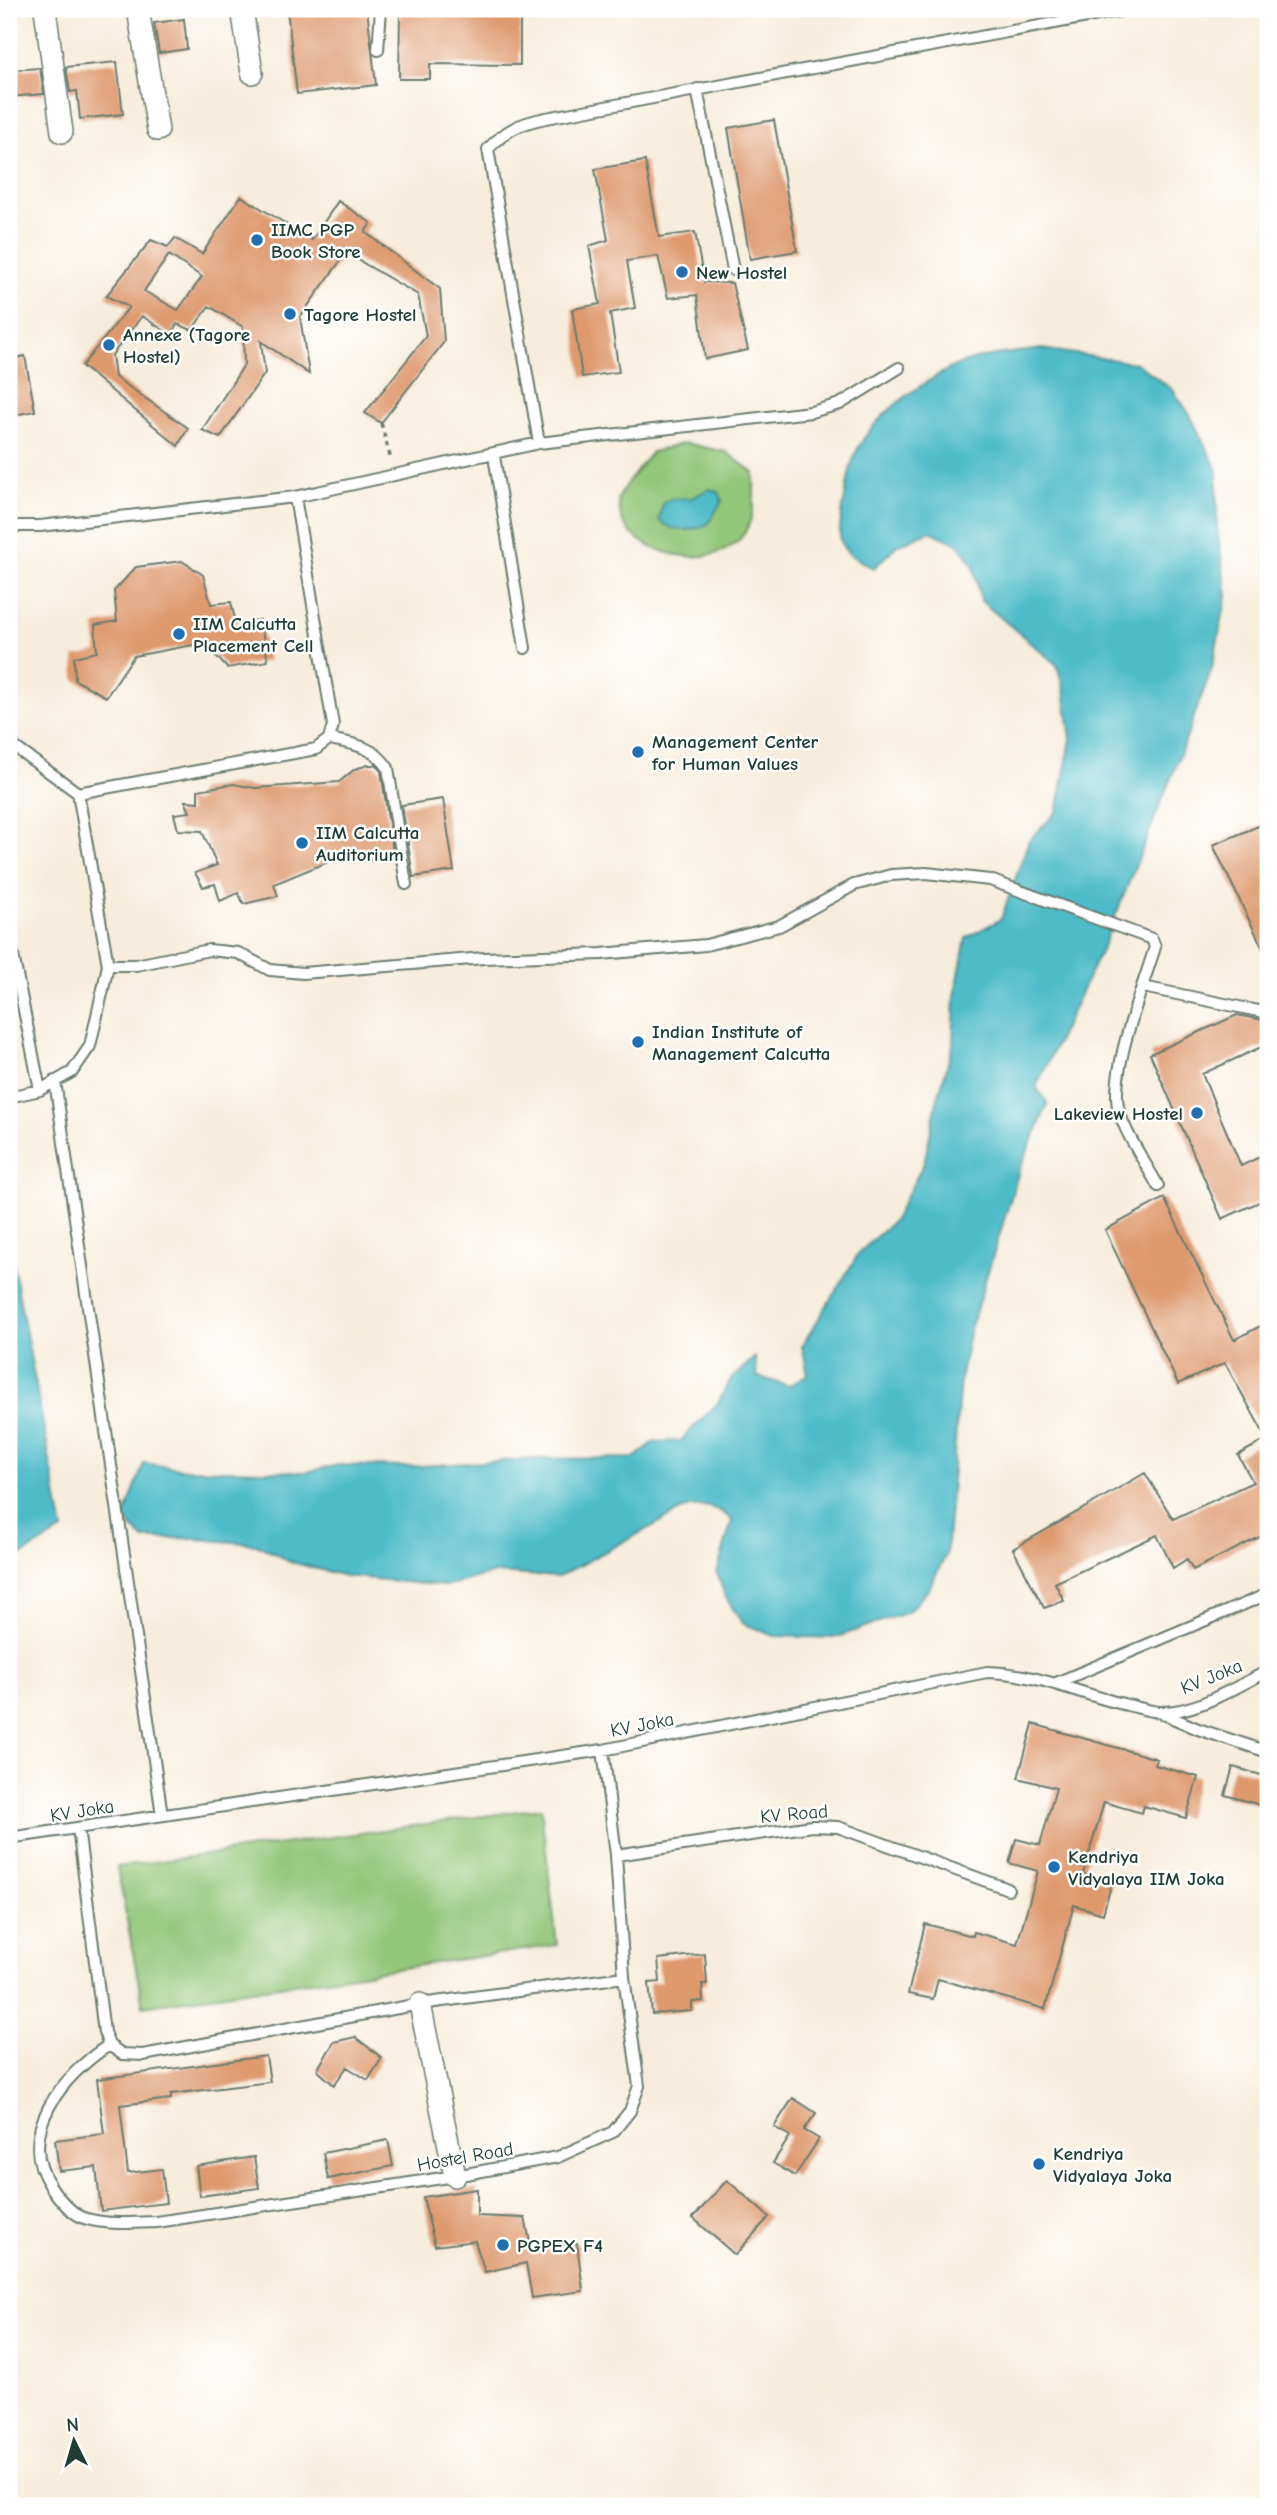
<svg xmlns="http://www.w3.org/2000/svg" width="1277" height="2515" viewBox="0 0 1277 2515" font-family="'Comic Neue',sans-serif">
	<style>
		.green { fill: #92c678; stroke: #588256; stroke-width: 2 }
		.water { fill: #4ebbc8; stroke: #367c7e; stroke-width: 2 }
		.building { fill: #de996d; fill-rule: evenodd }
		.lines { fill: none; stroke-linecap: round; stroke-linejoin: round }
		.lane-casing { stroke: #6b7b6f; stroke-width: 14 }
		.street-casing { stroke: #6b7b6f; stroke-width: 24 }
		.path { stroke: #6b7b6f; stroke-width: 3.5; stroke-dasharray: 5 5; stroke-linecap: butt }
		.lane { stroke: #fff; stroke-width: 10 }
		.street { stroke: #fff; stroke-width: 21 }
		.poi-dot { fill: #1f6fb2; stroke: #fff; stroke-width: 2.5 }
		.labels { text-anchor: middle; stroke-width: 5; stroke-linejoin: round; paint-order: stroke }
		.poi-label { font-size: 19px; font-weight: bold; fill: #1f3d34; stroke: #fff; text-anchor: start }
		.street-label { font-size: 19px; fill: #1f3d34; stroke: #fff }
	</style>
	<rect width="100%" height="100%" fill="#fff"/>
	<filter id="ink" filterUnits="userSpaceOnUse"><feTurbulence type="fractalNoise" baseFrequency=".0143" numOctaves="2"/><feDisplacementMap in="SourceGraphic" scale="14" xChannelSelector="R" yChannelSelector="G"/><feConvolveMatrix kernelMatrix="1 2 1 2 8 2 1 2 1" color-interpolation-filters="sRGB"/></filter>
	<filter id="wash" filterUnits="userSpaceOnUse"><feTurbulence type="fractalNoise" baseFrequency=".00686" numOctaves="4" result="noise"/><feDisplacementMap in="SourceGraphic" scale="28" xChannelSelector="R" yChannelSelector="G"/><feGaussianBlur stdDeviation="1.57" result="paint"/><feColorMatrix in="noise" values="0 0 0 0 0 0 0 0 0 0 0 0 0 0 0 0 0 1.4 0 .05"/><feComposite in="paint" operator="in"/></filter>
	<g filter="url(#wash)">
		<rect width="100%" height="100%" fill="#f7eddc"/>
		<path class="green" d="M685 443 726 452 754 473C754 493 756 514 745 532 722 572 642 559 622 521 620 515 619 506 618 499L627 483 652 452Z
			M541 1808 557 1945 143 2006 117 1867Z"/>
		<path class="water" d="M1042 349 1136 363 1173 390 1190 415 1217 469V528L1227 596 1212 668 1177 763 1104 944 1036 1087 1048 1104 1020 1168 969 1333 960 1380 946 1555 928 1590 908 1612 834 1638 774 1636 742 1623 725 1596 717 1573 732 1520C716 1506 706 1504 686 1508L558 1577 495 1573 444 1586 345 1576 291 1562 256 1544 187 1538 143 1539 124 1518 144 1463 186 1469 305 1472 339 1465 405 1467 534 1459 634 1458 654 1442 680 1441 718 1403 730 1380 755 1357 757 1376 788 1386 808 1374 802 1346 859 1253 894 1220 924 1163 937 1101 953 1045 955 995 966 938 1001 919 1029 840 1057 812 1071 739 1064 690 1057 665 981 601 973 564 958 544 930 531 896 546 874 568C838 551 836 545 843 507 847 490 848 470 855 455 870 418 918 385 953 367 980 354 1014 353 1042 349Z
			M709 489 719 492 722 501 708 524C690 532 674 533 659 520L663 503 671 499 692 498Z
			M9 1243 63 1530 9 1563Z"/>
		<g id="blocks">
			<path class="building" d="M287 9H367L376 85 297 94Z
				M463 9H520V65L430 64V79H399L400 11H463Z
				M184 19 187 49 159 53 154 23Z
				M117 62 123 114 80 119 77 91 70 92 66 67Z
				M40 68 44 94 9 97V70Z
				M774 120 797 251 750 259 728 128Z
				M645 161 659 237 695 232 704 282 732 283 748 350 705 359 697 295 668 298 658 256 627 261 635 308 610 313 619 372 582 377 572 309 600 304 589 246 608 240 595 169Z
				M241 196 312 240 338 201 371 223 365 232 440 289 444 342 381 423 365 413 426 336 418 295 346 253 300 317 309 374 261 341 265 373 220 438 202 430 244 365 243 327 209 306 192 330 177 324 171 335 142 316 112 355 115 377 188 428 178 446 82 366 129 307 106 296 151 240 168 247 175 238 202 254ZM169 255 202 277 178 310 144 291Z
				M25 356 35 411 9 416V359Z
				M182 561 203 575 211 604 231 602 236 624 260 620 268 661 227 668 204 643 134 656 106 697 75 680 74 657 97 652 95 625 117 621 114 591 136 567Z
				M368 765H376L381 771 394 858 355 860 347 854 274 884 278 896 244 904 238 893 220 901 215 884 203 887 195 873 217 865 202 831 178 830 174 814 190 812 185 801 198 802V790L233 784 255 788 339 782 355 769Z
				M443 799 454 871 413 877 402 805Z
				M1268 822V959L1213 845Z
				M1237 1015 1268 1021V1044L1202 1074 1241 1166 1268 1153V1198L1222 1219 1150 1054Z
				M1164 1198 1234 1340 1268 1322V1533L1193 1570 1187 1559 1173 1568 1157 1535 1055 1583 1064 1601 1044 1608 1013 1549 1145 1473 1173 1519 1253 1482 1238 1455 1267 1439 1225 1363 1178 1384 1105 1230Z
				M1033 1724 1157 1759 1155 1765 1198 1777 1186 1818 1144 1806 1142 1813 1104 1802 1083 1874 1112 1882 1103 1914 1074 1905 1045 2009 938 1979 933 1999 908 1994 925 1924 973 1936 974 1932 1017 1944 1038 1871 1009 1863 1016 1839 1040 1845 1056 1788 1018 1778Z
				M1233 1767 1268 1777 1260 1805 1225 1795Z
				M705 1954 707 1984H702L703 2001 692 2002V2011L652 2014 649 1983 660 1982 658 1959Z
				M355 2037 382 2058 368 2080 347 2067 334 2085 317 2070 334 2042Z
				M266 2056 270 2082 171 2094V2099L120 2105 128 2173 162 2169 166 2203 101 2211 96 2167 59 2171 55 2140 104 2134 97 2079Z
				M793 2098 816 2113 804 2130 819 2139 795 2176 773 2163 790 2136 774 2127Z
				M388 2140 393 2166 328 2179 323 2153Z
				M254 2157 259 2188 200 2196 196 2166Z
				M727 2180 769 2217 735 2255 693 2218Z
				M477 2189V2216L525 2218 532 2251 577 2243 583 2291 532 2298 526 2263 485 2272 475 2241 435 2246 423 2197Z"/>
		</g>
	</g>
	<g filter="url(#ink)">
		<use href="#blocks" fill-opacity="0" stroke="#6b7b6f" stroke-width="2"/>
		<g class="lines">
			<g class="lane-casing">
				<path id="lane" d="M378 50 381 9
					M697 89 733 270
					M539 443 488 149C506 130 520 123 546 118L1130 9
					M494 456 525 648
					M9 526H40L295 497 539 443 811 412 840 404 899 368
					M329 739C353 744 374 746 388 768L406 884
					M9 743 78 793 108 965 103 989 90 1046 72 1072 40 1090 9 1097
					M78 793 316 749 329 739 333 725 295 497
					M9 935 40 1090
					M108 965H136L209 950 238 953 270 970 303 973 484 958 601 954 706 945 779 926 854 885 891 875 926 873 990 880 1152 939 1155 947C1142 989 1116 1055 1117 1098 1117 1123 1146 1163 1158 1186
					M1143 987 1268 1013
					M55 1081 162 1815
					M1056 1683 1268 1594
					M1159 1712 1198 1729 1268 1752
					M78 1828 104 2032 109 2045
					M9 1838 603 1750 987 1672C1037 1673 1079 1694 1127 1705 1137 1707 1148 1711 1159 1712 1197 1713 1235 1687 1268 1671
					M616 1855 812 1826 838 1827 1008 1889
					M109 2045C64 2074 14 2133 51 2187 60 2200 72 2215 87 2219 110 2225 134 2223 157 2222L455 2176 558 2157 613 2132 630 2111 639 2086 624 1977 616 1855 603 1750
					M109 2045 122 2054 143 2055 420 2004 624 1977"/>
			</g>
			<g class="street-casing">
				<path id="street" d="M45 9 62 132
					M138 9 158 130
					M242 9 252 73
					M420 2004 455 2176"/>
			</g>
			<path class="path" d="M381 423 391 460"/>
			<use href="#lane" class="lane"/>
			<use href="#street" class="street"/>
		</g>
	</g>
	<g class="poi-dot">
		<circle cx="257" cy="240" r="7"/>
		<circle cx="682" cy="272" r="7"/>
		<circle cx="290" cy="314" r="7"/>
		<circle cx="109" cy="345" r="7"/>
		<circle cx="179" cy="634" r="7"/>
		<circle cx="638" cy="752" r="7"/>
		<circle cx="302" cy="843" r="7"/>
		<circle cx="638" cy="1042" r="7"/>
		<circle cx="1197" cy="1113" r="7"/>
		<circle cx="1054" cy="1867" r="7"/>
		<circle cx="1039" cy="2164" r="7"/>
		<circle cx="503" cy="2245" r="7"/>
	</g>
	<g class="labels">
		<g class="poi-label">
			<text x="271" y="236">IIMC PGP<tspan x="271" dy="22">Book Store</tspan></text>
			<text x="696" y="279">New Hostel</text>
			<text x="304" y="321">Tagore Hostel</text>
			<text x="123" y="341">Annexe (Tagore<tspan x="123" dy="22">Hostel)</tspan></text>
			<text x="193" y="630">IIM Calcutta<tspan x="193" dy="22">Placement Cell</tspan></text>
			<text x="652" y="748">Management Center<tspan x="652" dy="22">for Human Values</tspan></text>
			<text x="316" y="839">IIM Calcutta<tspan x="316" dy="22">Auditorium</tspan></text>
			<text x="652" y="1038">Indian Institute of<tspan x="652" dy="22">Management Calcutta</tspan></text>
			<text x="1183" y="1120" text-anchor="end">Lakeview Hostel</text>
			<text x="1068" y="1863">Kendriya<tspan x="1068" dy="22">Vidyalaya IIM Joka</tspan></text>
			<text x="1053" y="2160">Kendriya<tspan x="1053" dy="22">Vidyalaya Joka</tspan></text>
			<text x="517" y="2252">PGPEX F4</text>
		</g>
		<g class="street-label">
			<text transform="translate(1211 1676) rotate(-22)" y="7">KV Joka</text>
			<text transform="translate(642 1724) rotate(-11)" y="7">KV Joka</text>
			<text transform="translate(82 1810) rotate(-9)" y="7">KV Joka</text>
			<text transform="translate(794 1813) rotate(-5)" y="7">KV Road</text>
			<text transform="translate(465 2156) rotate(-10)" y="7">Hostel Road</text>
		</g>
	</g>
	<rect width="1277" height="2515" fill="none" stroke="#fff" stroke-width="35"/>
	<g transform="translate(74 2441) rotate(355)" stroke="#ffffff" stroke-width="5" paint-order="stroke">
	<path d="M0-5L12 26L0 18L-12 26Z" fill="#1f3d34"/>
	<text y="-10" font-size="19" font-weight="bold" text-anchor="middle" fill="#1f3d34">N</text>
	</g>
</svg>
